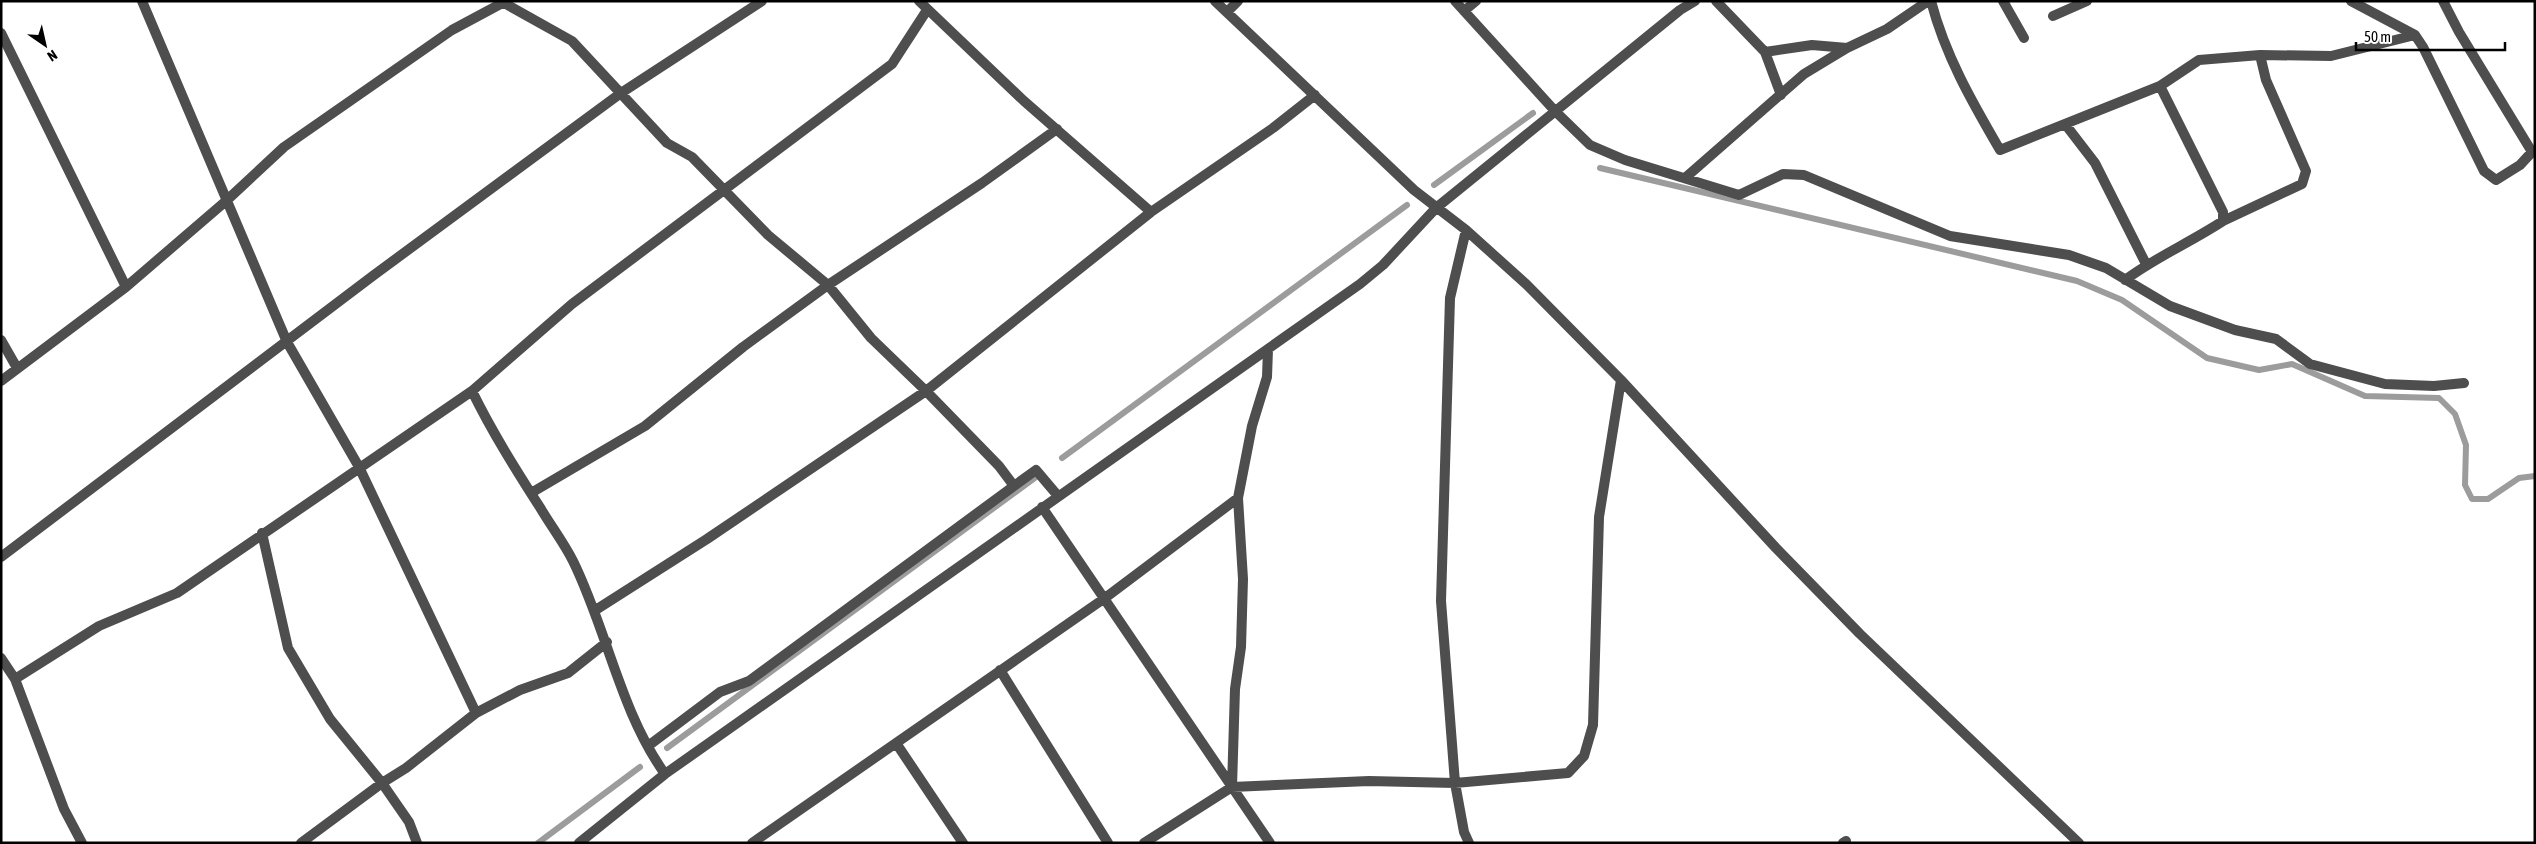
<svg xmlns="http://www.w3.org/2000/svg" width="2536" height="844" viewBox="0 0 2536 844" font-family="'Asap Condensed',sans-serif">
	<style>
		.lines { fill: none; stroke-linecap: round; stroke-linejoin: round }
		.stream { stroke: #9c9c9c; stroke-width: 6 }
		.lane { stroke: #4e4e4e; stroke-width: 10 }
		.street { stroke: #4e4e4e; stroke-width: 10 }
	</style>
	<rect width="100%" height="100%" fill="#fff"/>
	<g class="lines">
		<path class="stream" d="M1600 168 2077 281 2122 300 2207 358 2259 370 2292 364 2365 396 2439 398 2455 414 2466 445 2465 485 2472 499H2488L2519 478 2535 476
			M1434 185 1533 113
			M1062 458 1407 205
			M667 748 1036 477
			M538 843 640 767"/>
		<path class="lane" d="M2003 1 2024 38
			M382 783 409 822 417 843"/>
		<path class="street" d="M142 1 287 342 359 467 476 713
			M919 1 1024 101 1151 212
			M1215 1 1414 190 1466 230 1526 284 1621 380 1776 548 1860 634 2079 843
			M1455 1 1555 111 1590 145 1625 160 1739 195 1783 174 1804 175 1950 236 2069 255 2106 268 2170 306 2235 330 2276 339 2310 364 2385 384 2434 386 2464 383
			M1716 1 1765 52 1781 95
			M1931 1C1945 55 1972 102 2000 150L2160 86 2199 60 2260 55 2331 56 2415 35
			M2351 1 2415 35 2423 47 2484 171 2496 180 2520 165 2532 152 2459 32 2443 1
			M504 3 572 41 667 143 692 157 768 235 828 285 871 338 926 391 999 466 1014 486 1036 470 1058 496
			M1228 11 1238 1
			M1464 11 1476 1
			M2053 16 2087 1
			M1 33 126 287
			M1765 52 1812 45 1847 48
			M2065 124 2095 163 2146 264
			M1685 178 1804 74 1847 48 1887 29 1928 1
			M2223 221 2302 184 2306 171 2266 80 2260 55
			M1466 230 1450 298 1441 601 1455 783 1464 832 1469 843
			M2125 280C2156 257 2191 242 2223 221V212L2160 86
			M1 340 17 368
			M1268 349 1267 377 1252 426 1238 498 1243 579 1241 647 1235 689 1232 787 1270 843
			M1 381 126 287 226 201 284 147 452 30 506 1
			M472 391C492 432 516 470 541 509 551 526 564 543 573 561 607 630 620 711 665 774
			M531 493 645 426 743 347 828 285 982 183 1057 129
			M1042 507 1232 787
			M262 533 288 648 330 719 382 783
			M1 557 374 275 621 93 762 1
			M594 611 707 539 926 391 1151 212 1273 128 1315 95
			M1 658 15 679 64 809 82 843
			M1000 670 1108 843
			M15 679 99 626 177 593 472 391 572 304 892 64 927 10
			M896 743 963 843
			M648 746 720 692 749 681 1014 486
			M301 843 382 783 406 768 476 713 520 690 568 673 607 642
			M579 843 665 774 1360 284 1383 265 1436 208 1680 10 1695 1
			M752 843 1105 598 1238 498
			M1144 843 1232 787 1369 781 1455 783 1568 773 1584 756 1593 725 1599 517 1621 380
			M1843 843 1846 841"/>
	</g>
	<rect width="2536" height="844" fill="none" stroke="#000000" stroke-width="5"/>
	<g transform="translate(45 45) rotate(146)" stroke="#ffffff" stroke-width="4" paint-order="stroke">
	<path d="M0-4L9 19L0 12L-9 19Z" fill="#000000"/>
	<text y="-8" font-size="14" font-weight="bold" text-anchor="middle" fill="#000000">N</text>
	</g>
	<path d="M2356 42v8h149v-8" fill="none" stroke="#000000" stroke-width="2.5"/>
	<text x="2364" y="42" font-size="15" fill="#000000" stroke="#ffffff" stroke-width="4" paint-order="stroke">50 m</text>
</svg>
